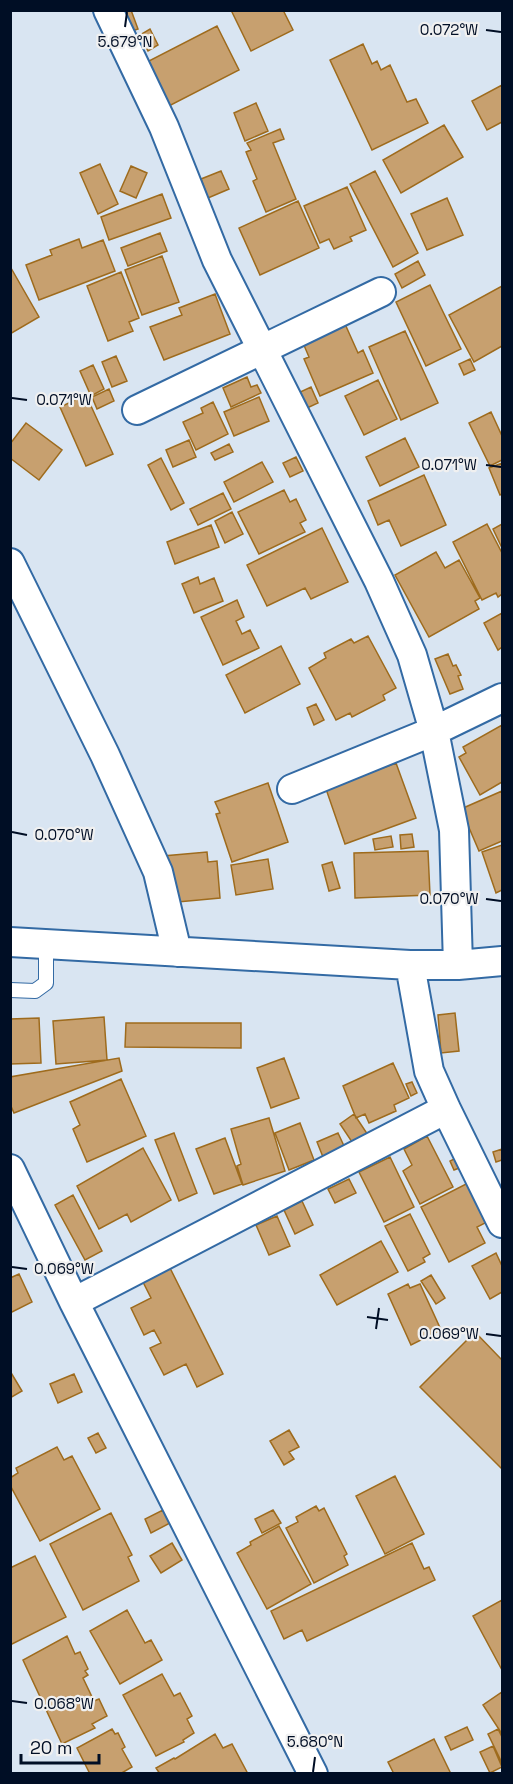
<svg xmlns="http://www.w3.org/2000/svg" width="513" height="1784" viewBox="0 0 513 1784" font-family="'Space Grotesk',sans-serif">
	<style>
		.building { fill: #c7a06f; stroke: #9e6b1d; stroke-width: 1.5 }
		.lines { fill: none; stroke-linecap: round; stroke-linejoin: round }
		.service-casing { stroke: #336aa4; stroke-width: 16 }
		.minor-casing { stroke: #336aa4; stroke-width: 32 }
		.service { stroke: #fff; stroke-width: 14 }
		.minor { stroke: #fff; stroke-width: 28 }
		.ticks { fill: none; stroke: #000e25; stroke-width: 2 }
		.ticks-label { font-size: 15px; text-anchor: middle; fill: #000e25; stroke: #f0f0f0; stroke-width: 4.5; stroke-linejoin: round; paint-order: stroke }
	</style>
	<rect width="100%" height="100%" fill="#d9e5f2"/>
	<path class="building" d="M123 10H131L138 29 126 33Z
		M231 10H283L293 30 251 51Z
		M217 26 239 70 165 108 143 64Z
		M150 29 158 45 148 51 140 35Z
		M363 44 372 64 377 61 381 70 390 65 407 102 416 99 428 123 372 150 330 60Z
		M502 85V122L487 130 472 101Z
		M256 103 268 131 245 141 234 113Z
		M444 125 463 157 401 193 383 160Z
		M280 129 284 139 273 143 296 199 266 212 253 181 257 179 246 152 251 150 247 143Z
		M100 164 118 204 98 214 80 173Z
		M131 166 147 173 136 198 120 191Z
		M221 171 229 189 208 198 201 179Z
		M375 171 418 253 393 267 350 184Z
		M347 187 366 230 350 237 352 241 334 249 329 239 320 243 304 206Z
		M162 194 171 218 109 240 101 217Z
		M447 198 463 235 427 250 411 214Z
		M298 201 319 248 260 275 239 228Z
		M160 233 167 251 128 266 121 248Z
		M79 239 82 248 103 240 115 271 39 300 26 265 52 255 50 250Z
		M162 256 179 302 142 315 125 270Z
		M418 261 425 275 402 288 395 274Z
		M11 268 39 317 10 334V268Z
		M121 272 139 318 129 322 133 331 108 341 87 286Z
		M430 285 461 349 426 366 396 302Z
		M502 286V346L474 362 449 315Z
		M215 294 230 334 164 360 150 327 182 315 179 308Z
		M345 324 358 353 363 350 373 373 320 396 304 359 309 357 303 343Z
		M405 331 438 403 401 420 369 347Z
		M116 356 127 381 112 387 102 362Z
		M470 359 475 370 464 375 459 364Z
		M93 365 104 389 91 396 80 371Z
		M247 377 251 387 257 385 261 393 231 407 223 388Z
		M378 380 397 419 364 435 345 396Z
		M311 387 318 403 305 409 298 393Z
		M109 389 114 401 97 409 92 397Z
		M86 395 113 454 86 466 60 407Z
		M259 397 269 421 234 436 224 412Z
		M213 402 228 434 196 450 183 422 203 413 201 408Z
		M491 412 502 436V460L490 466 469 423Z
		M26 423 62 450 39 480 10 458V444Z
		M405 438 419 467 380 486 366 457Z
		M189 440 196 457 173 467 166 450Z
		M229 444 233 452 215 460 211 453Z
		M296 457 303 471 290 477 283 463Z
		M161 458 184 503 171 510 148 465Z
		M262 462 273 482 234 502 224 482Z
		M502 463V494L500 495 489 468Z
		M424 475 446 525 401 546 389 520 378 525 368 501Z
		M284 490 290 502 296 499 306 520 300 523 305 532 259 554 238 512Z
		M223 493 231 509 198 525 190 509Z
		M232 512 243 534 225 543 215 521Z
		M487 524 502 553V594L498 597 496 593 482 600 453 542Z
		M502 524V548L493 529Z
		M211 525 219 547 175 564 167 542Z
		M322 528 348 582 311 599 305 588 267 606 247 565Z
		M436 552 445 568 459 560 480 598 475 601 479 609 429 637 395 575Z
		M198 577 200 584 214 578 223 601 194 613 182 584Z
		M237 600 244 617 236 621 242 634 250 630 259 648 223 665 201 617Z
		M502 613V647L498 650 484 623Z
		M368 636 396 688 383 695 385 700 352 717 350 713 336 720 309 668 326 658 324 653 351 639 354 643Z
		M281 646 300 684 245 713 226 675Z
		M448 654 453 666 456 665 461 675 458 676 463 689 450 694 435 659Z
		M316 704 324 720 314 725 307 708Z
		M502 725V782L480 795 459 757 466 753 463 747Z
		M396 763 416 818 345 844 326 789Z
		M268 783 288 842 232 862 216 814 220 813 215 802Z
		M502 791V841L479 851 461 809Z
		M412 834 414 847 401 849 400 835Z
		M391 836 393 847 375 850 373 839Z
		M502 845V890L496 893 482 852Z
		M428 851 430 895 355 898 354 853Z
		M207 852 208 862 217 861 220 898 167 903 163 856Z
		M268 859 273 889 236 895 231 865Z
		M332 862 340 888 329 891 322 865Z
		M455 1013 459 1051 441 1053 438 1015Z
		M104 1017 107 1060 56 1064 53 1021Z
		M39 1018 41 1063 10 1064V1019Z
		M126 1023H241V1048L125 1047Z
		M119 1058 122 1071 14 1113 10 1104V1077Z
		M284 1058 299 1098 271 1108 257 1068Z
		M393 1063 409 1098 394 1105 396 1111 369 1123 365 1114 356 1118 343 1086Z
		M121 1079 146 1136 87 1162 73 1129 80 1125 70 1102Z
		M412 1082 417 1093 411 1096 406 1084Z
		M354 1114 368 1135 354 1145 340 1124Z
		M269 1118 285 1171 243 1185 237 1166 241 1164 231 1129Z
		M300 1123 314 1160 289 1170 275 1133Z
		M174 1133 197 1193 179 1201 155 1140Z
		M338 1133 345 1148 323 1157 317 1142Z
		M427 1136 453 1187 420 1204 403 1171 412 1165 404 1149Z
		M225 1138 242 1184 214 1194 196 1149Z
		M143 1148 171 1200 131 1222 127 1214 99 1229 77 1186Z
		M502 1149V1160L496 1162 493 1152Z
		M390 1157 414 1207 384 1222 359 1172Z
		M458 1157 462 1167 454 1170 450 1161Z
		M349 1179 356 1193 335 1203 328 1189Z
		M470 1182 489 1221 477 1227 485 1243 449 1262 421 1207Z
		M73 1195 102 1251 85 1260 55 1205Z
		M302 1201 313 1225 295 1234 284 1210Z
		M410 1214 430 1254 423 1258 425 1262 408 1271 385 1226Z
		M277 1216 290 1246 269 1255 256 1225Z
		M381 1241 398 1272 337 1305 320 1275Z
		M496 1253 502 1266V1292L490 1299 472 1266Z
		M169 1266 223 1374 197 1387 186 1364 164 1375 150 1348 161 1343 154 1330 144 1335 131 1308 151 1298 142 1280Z
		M19 1274 32 1302 10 1313V1278Z
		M431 1275 445 1298 436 1304 421 1281Z
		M408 1284 410 1288 420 1284 441 1330 411 1345 388 1294Z
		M475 1332 502 1360V1469L420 1387Z
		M10 1371 22 1391 10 1398Z
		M74 1374 82 1392 58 1403 50 1384Z
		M289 1430 299 1447 289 1452 294 1459 284 1465 270 1441Z
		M98 1433 106 1448 96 1453 88 1438Z
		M57 1447 64 1460 72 1456 100 1509 40 1541 10 1485V1478L18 1473 16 1468Z
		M395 1476 424 1534 385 1554 356 1496Z
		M316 1506 319 1511 324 1508 347 1554 344 1556 348 1565 314 1583 286 1528 298 1522 296 1517Z
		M163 1510 170 1523 151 1533 145 1519Z
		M273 1510 281 1523 262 1533 255 1519Z
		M111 1513 132 1555 128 1557 139 1581 83 1610 50 1544Z
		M279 1526 311 1584 267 1609 237 1553 251 1545 250 1542Z
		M172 1543 182 1560 161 1573 150 1556Z
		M412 1543 424 1569 429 1567 435 1580 307 1641 302 1630 284 1639 271 1611Z
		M35 1556 66 1617 10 1645V1568Z
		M502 1600V1670L473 1616Z
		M127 1610 145 1643 151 1640 162 1660 120 1684 90 1631Z
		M67 1636 75 1654 80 1652 88 1669 85 1671 88 1675 83 1678 94 1701 99 1699 107 1716 92 1724 95 1728 62 1744 23 1660Z
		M162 1674 174 1696 180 1693 192 1716 187 1719 194 1733 183 1740 184 1742 156 1756 123 1695Z
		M502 1692V1734L483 1705Z
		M467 1727 473 1740 451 1750 445 1737Z
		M112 1729 115 1734 118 1733 125 1747 122 1749 132 1767 120 1774H90L77 1748Z
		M498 1729 502 1737V1763L488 1734Z
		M215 1734 223 1748 232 1744 248 1774H160L156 1768 174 1758 175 1759Z
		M434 1739 451 1774H394L388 1762Z
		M493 1746 502 1767 490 1773 480 1752Z"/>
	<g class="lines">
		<g class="service-casing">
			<path id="service" d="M10 990 35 991 46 983V944"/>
		</g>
		<g class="minor-casing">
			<path id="minor" d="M108 10 164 127 217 260 379 581 412 655 434 731 454 830 458 965
				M137 410 381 292
				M10 563 105 755 158 872 177 952
				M292 789 434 731 502 698
				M10 942 410 965H458L502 961
				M410 965 429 1071 446 1109 502 1223
				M10 1169 74 1302 313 1774
				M74 1302 446 1109"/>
		</g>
		<use href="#service" class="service"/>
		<use href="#minor" class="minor"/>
	</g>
	<path class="ticks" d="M125 27 127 12M486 30 501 32M12 398 27 400M486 465 501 467M12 832 27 835M486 899 501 901M12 1267 27 1269M367 1317 388 1320M376 1329 379 1308M486 1334 501 1336M12 1701 27 1703M313 1772 315 1757"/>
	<g class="ticks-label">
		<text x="449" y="35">0.072°W</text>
		<text x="125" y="47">5.679°N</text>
		<text x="64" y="405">0.071°W</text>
		<text x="449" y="470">0.071°W</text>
		<text x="64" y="840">0.070°W</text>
		<text x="449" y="904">0.070°W</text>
		<text x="64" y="1274">0.069°W</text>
		<text x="449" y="1339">0.069°W</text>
		<text x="64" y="1709">0.068°W</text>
		<text x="315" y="1747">5.680°N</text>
	</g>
	<rect width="513" height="1784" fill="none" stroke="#000e25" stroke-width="24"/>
	<path d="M21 1754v9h78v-9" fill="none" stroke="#000e25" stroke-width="3"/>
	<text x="30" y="1754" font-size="18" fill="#000e25" stroke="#f0f0f0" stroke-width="4.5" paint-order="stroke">20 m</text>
</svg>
